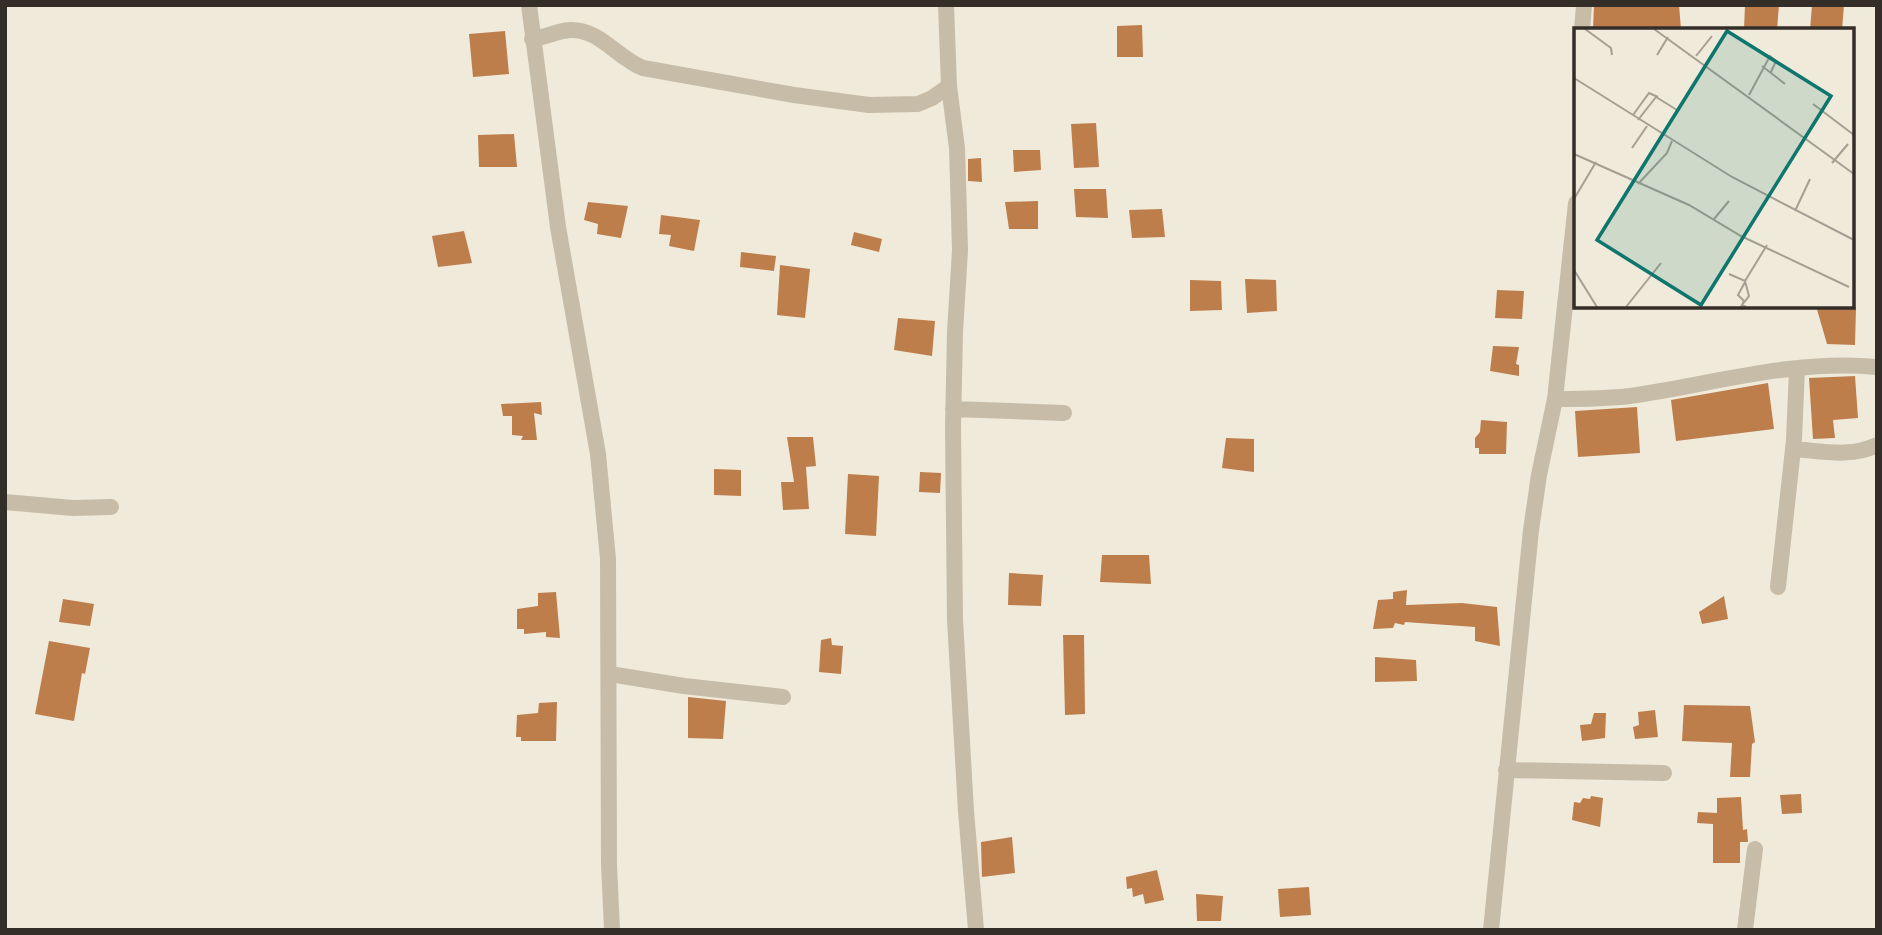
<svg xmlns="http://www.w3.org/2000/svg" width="1882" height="935" viewBox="0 0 1882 935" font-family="Rubik,sans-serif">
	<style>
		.building { fill: #bd7e4c }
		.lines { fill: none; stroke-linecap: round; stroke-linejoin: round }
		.street { stroke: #c7bca8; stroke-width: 16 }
		.inset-road { fill: none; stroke: #a59f93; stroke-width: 2 }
		.view { fill: #0f766e; fill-opacity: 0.15; stroke: #0f766e; stroke-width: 3.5 }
		.inset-edge { fill: none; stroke: #342e28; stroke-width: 3.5 }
	</style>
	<rect width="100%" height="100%" fill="#f0eadb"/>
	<path class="building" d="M1594 5H1679L1681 29 1593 30Z
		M1745 5H1779L1777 30 1744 29Z
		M1812 5H1844L1842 30H1810Z
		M1142 25 1143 57H1117V26Z
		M505 31 509 74 473 77 469 34Z
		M1096 123 1099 167 1074 168 1071 124Z
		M514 134 517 167H479L478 135Z
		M1013 150H1040L1041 170 1014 172Z
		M981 158 982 182 968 181V159Z
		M1074 189H1106L1108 218 1076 217Z
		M1038 201V229H1009L1005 202Z
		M588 202 628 206 621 238 597 234 598 224 584 220Z
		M1162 209 1165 237 1132 238 1129 210Z
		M661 215 700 220 694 251 669 246 671 235 659 234Z
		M464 231 472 263 438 267 432 236Z
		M854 232 882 239 879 252 851 245Z
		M741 252 776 256 774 271 740 267Z
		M780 265 810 269 805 318 777 315Z
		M1245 279 1276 280 1277 311 1247 313Z
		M1190 280 1221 281 1222 310 1190 311Z
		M1497 290 1524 291 1522 319 1495 318Z
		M1816 306 1856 307 1855 345 1827 344Z
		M898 318 935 321 932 356 894 350Z
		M1493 346 1519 347 1516 364 1519 365V376L1490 371Z
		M1855 376 1858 418 1833 420 1835 438 1813 439 1809 378Z
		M1768 383 1774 429 1676 441 1671 400Z
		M541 402 542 415 534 413 537 440H521L523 436 512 435V416H503L501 404Z
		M1637 407 1640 453 1578 457 1575 411Z
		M1481 420 1507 422 1506 454H1479V448H1475V438L1480 432Z
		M787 437H813L816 466 806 467 809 509 783 510 781 482H794Z
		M1226 438 1254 439V472L1222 468Z
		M714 469 741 470V496L714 495Z
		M920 472 941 473 940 493 919 492Z
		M848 474 879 476 876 536 845 534Z
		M1102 555H1149L1151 584 1100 582Z
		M1009 573 1043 575 1041 606 1008 605Z
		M1407 590 1406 605 1462 603 1497 607 1500 646 1475 641V627L1405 622 1404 625 1395 623 1393 628 1373 629 1378 600 1393 599V592Z
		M556 592 560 638 546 637V632L524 634V629H517V609L538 606V593Z
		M1724 596 1728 619 1702 624 1699 612Z
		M63 599 94 604 90 626 59 622Z
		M1063 635H1084L1085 714 1065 715Z
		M831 638 832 645 843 646 841 674 819 672 821 640Z
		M49 641 90 648 85 674 82 673 74 721 35 714Z
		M1375 657 1416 660 1417 681 1375 682Z
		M688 697 726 701 723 739 688 738Z
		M557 702 556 741H521V737H516L517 715 538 713 539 703Z
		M1684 705 1750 706 1755 742 1752 744 1750 777H1730L1732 743 1682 741Z
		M1655 710 1658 737 1635 739 1633 727 1639 725 1638 712Z
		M1594 713H1606L1605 738 1582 741 1580 725 1591 724Z
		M1801 794 1802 813 1782 814 1780 795Z
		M1591 796 1603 798 1600 827 1572 820 1574 802 1580 803 1583 798 1590 799Z
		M1741 797 1743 830 1747 829 1748 842H1740V863H1713V824L1697 823 1698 812 1717 813V798Z
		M1012 837 1015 873 982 877 981 842Z
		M1157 870 1164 900 1145 904 1143 894 1133 897 1132 888 1127 889 1126 877Z
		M1309 887 1311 915 1280 917 1278 889Z
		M1196 894 1223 896 1221 921H1197Z"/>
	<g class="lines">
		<path class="street" d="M529 5 558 227 598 454 608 559 609 864 612 930
			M946 5 949 86 957 148 960 250 955 332 953 428 955 620 966 811 976 930
			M1582 30 1584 5
			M532 39C545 38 556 31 570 30 600 29 617 58 643 68L794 95 869 105 918 104 932 98 949 86
			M1555 399C1580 399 1605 399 1630 396 1713 384 1793 359 1877 367
			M953 409 1064 413
			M1793 449C1822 451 1850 458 1877 445
			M5 502 73 508 111 507
			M1778 587 1794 440 1797 368
			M610 674 684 686 783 697
			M1506 770 1664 773
			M1491 930 1531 530 1539 475 1555 399 1576 203
			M1745 930 1755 849"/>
	</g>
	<g transform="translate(1574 28)">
		<rect width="280" height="280" fill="#f0eadb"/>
		<path class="inset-road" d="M11 1 37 20 38 27M80 1 280 146M83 27 94 9M122 28 138 8M188 38 211 56M0 50 158 149 280 212M175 67 196 28 202 33 197 44M239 76 280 107M59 87 75 65 84 69M64 92 82 69 103 82M58 120 73 98M0 126 115 177 167 208 275 259M258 135 274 116M64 156 93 125 98 113M0 171 22 134M221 183 236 151M140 191 155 173M0 242 23 279M155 246 171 253 193 217M171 253 175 268 168 277 172 279M52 279 87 235M167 279 170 273 164 267 171 254"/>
		<path class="view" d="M153 3 257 68 127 277 23 212Z"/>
		<rect width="280" height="280" class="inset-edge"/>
	</g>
	<rect width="1882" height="935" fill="none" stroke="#342e28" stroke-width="14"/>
</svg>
